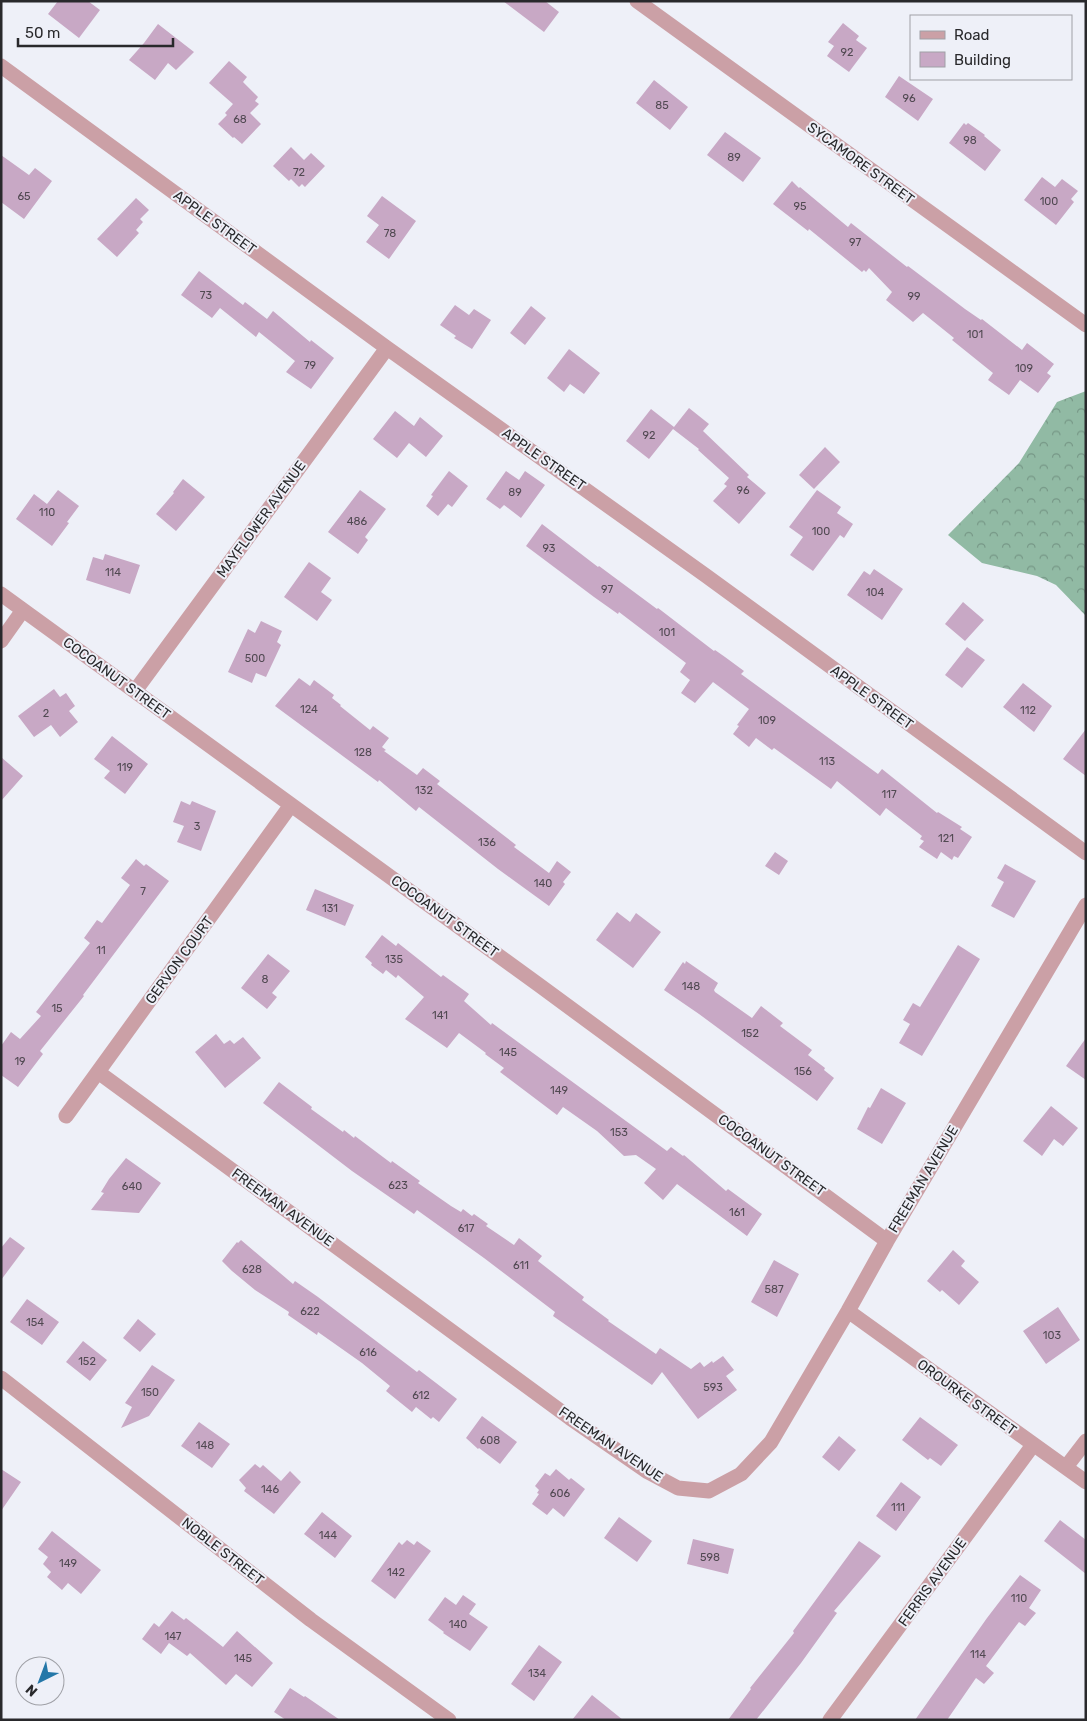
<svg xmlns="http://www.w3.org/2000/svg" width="1087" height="1721" viewBox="0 0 1087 1721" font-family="Rubik,sans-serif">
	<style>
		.forest { fill: url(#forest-crowns) }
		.building { fill: #c8a8c5 }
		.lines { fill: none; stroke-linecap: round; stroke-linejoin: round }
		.minor { stroke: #cba0a6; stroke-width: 15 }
		.labels { text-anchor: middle; stroke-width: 4; stroke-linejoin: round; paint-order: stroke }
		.number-label { font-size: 11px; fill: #514952 }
		.street-label { font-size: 14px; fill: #29292c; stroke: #eef0f8 }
	</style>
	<defs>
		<pattern id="forest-crowns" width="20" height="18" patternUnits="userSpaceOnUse" patternTransform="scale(1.25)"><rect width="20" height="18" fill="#91baa4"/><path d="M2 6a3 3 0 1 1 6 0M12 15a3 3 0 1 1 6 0" fill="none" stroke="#769786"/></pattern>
	</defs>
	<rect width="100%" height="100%" fill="#eef0f8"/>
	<path class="forest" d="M1086 391V616L1056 585 1037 576 982 563 948 535 1019 463 1057 402Z"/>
	<path class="building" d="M58 1H88L100 10 79 38 48 14Z
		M503 1H545L559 12 544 32Z
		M843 23 859 36 856 40 867 48 849 72 827 56 834 46 828 42Z
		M158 24 194 52 176 70 168 63 155 80 129 60 144 43Z
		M229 61 247 77 243 82 258 97 255 101 259 104 250 113 261 124 242 144 234 137 233 138 218 124 227 115 225 113 233 104 209 83Z
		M899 76 933 99 918 121 885 97Z
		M654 80 688 107 670 130 636 103Z
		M964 123 966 125 968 123 985 135 984 136 1001 150 985 171 949 143Z
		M725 132 761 158 743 182 707 155Z
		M291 147 304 160 311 153 325 166 305 187 302 184 299 187 291 179 289 181 273 166Z
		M1 155 29 175 35 168 52 181 24 219 1 202Z
		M1042 177 1055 187 1062 179 1078 191 1071 199 1074 202 1056 225 1024 200Z
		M792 181 799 188 800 187 848 227 851 223 907 267 908 266 965 309 981 320 982 319 1022 350 1027 343 1054 364 1047 373 1051 376 1038 393 1020 380 1009 395 988 380 993 373 952 340 954 338 923 313 913 322 886 300 892 292 869 268 866 272 864 270 862 272 809 229 808 231 773 204Z
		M382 196 416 221 389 259 366 242 379 225 367 216Z
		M136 198 149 210 140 219 143 222 136 230 139 233 117 257 97 239Z
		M199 271 243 305 245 302 267 319 273 311 310 342 311 340 334 358 311 389 286 372 295 361 259 332 256 337 220 308 212 318 181 295Z
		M455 305 469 315 474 309 491 320 472 349 454 338 456 336 440 325Z
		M531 306 546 318 525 345 510 333Z
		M569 349 600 373 584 394 570 384 564 392 547 378Z
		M689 408 709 424 703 431 749 475 747 477 766 493 739 524 713 501 727 486 724 484 729 478 698 450 699 449 673 429 649 459 626 441 651 409 674 427Z
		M395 411 414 426 420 417 443 436 426 457 409 443 397 458 373 439Z
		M825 447 840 462 814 489 799 475Z
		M449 471 468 486 452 507 448 504 438 516 426 506 433 496 431 495Z
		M506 471 519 480 525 471 545 485 521 518 504 505 500 509 486 499Z
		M183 479 205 497 176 531 156 514 174 493 173 492Z
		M58 490 79 506 67 522 69 523 52 546 16 519 34 494 47 504Z
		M360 490 386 509 365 537 368 540 358 554 328 532Z
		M817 490 841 507 837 513 853 524 844 538 840 535 813 571 790 555 803 537 789 527Z
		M542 524 598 567 599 566 657 609 658 608 714 651 715 650 725 657 744 671 741 674 878 774 882 769 937 813 938 812 962 827 960 829 972 837 958 858 954 856 952 860 941 852 937 859 919 847 924 841 920 839 922 836 886 808 880 816 837 781 831 789 774 748 772 750 756 738 749 747 733 734 739 726 737 725 749 709 713 682 695 703 681 693 690 680 680 672 686 663 619 612 618 614 594 597 526 546Z
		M105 554 140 565 130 594 86 580 93 557 103 560Z
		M309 562 331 578 321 592 332 600 317 621 284 597Z
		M874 569 903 589 882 620 847 595 864 571 870 575Z
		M963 602 984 620 965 641 945 624Z
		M261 621 282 631 277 642 281 645 266 677 256 673 252 683 228 672 248 629 255 633Z
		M967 647 985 660 962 688 945 675Z
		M299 678 310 686 314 680 334 695 332 698 341 705 340 706 370 730 373 726 389 738 382 747 386 750 384 751 417 775 423 768 440 781 437 784 516 845 514 847 549 873 557 861 571 872 563 882 565 884 549 906 498 869 419 807 416 811 379 780 378 782 275 706Z
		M1023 683 1052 706 1034 732 1003 707Z
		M54 689 60 697 66 693 75 706 69 711 78 722 60 737 51 725 34 737 18 716Z
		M1086 729V776L1063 759Z
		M112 736 148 764 125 794 104 778 110 771 94 759Z
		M1 757 23 776 1 801Z
		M181 801 190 805 192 801 216 811 201 851 177 842 184 826 173 822Z
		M775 852 788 861 779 875 765 866Z
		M136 859 144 866 146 864 169 881 83 995 84 996 40 1051 43 1054 18 1087 1 1075V1046L11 1032 20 1039 41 1016 36 1012 90 943 84 938 97 920 102 923 130 885 121 878Z
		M1005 864 1036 881 1014 918 991 906 1004 882 997 878Z
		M315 889 354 905 345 926 306 910Z
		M617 912 630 922 636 913 661 932 633 968 596 940Z
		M382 935 396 946 398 943 441 977 443 975 469 994 464 1001 491 1025 492 1023 667 1151 671 1147 683 1156 684 1155 726 1191 728 1189 762 1214 747 1236 677 1184 663 1200 644 1183 656 1169 636 1155 624 1156 597 1131 563 1107 557 1115 500 1072 504 1068 485 1054 486 1053 459 1033 447 1048 405 1019 424 997 398 975 396 978 386 970 383 974 371 965 372 963 365 957Z
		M958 945 980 959 922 1056 899 1043 910 1024 903 1020 913 1003 920 1007Z
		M268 954 290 971 272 993 277 997 267 1009 241 988Z
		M686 961 718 983 714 990 715 992 752 1018 761 1006 783 1023 780 1026 812 1050 808 1055 825 1068 824 1070 834 1078 817 1101 699 1014 664 990 683 962 685 964Z
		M216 1034 224 1044 230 1040 234 1044 243 1037 261 1058 225 1088 195 1052Z
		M1086 1038V1080L1066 1066Z
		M279 1082 312 1107 311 1109 343 1132 344 1130 354 1138 355 1136 391 1163 392 1161 420 1181 418 1183 451 1206 461 1212 463 1209 472 1216 474 1214 488 1224 486 1226 514 1245 519 1238 542 1256 538 1261 584 1297 582 1300 609 1320 608 1321 656 1354 660 1348 691 1369 700 1362 704 1367 712 1361 713 1363 723 1356 734 1370 726 1376 737 1390 698 1419 662 1372 652 1385 553 1316 555 1312 484 1258 417 1210 414 1214 352 1171 263 1103Z
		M881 1088 906 1103 882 1144 857 1129 868 1107 870 1108Z
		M1051 1106 1078 1128 1063 1146 1054 1139 1042 1156 1023 1141Z
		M126 1158 161 1183 139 1213 91 1210 104 1193 101 1192 109 1179Z
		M10 1237 25 1248 1 1280V1248Z
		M241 1240 293 1284 295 1281 318 1297 417 1372 419 1370 457 1399 439 1422 433 1417 431 1419 416 1407 412 1412 386 1391 390 1386 362 1363 318 1332 317 1335 288 1315 289 1312 255 1290 232 1271 222 1261 237 1242 238 1243Z
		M953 1250 965 1261 961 1266 979 1282 959 1305 942 1290 940 1292 927 1281Z
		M774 1260 799 1274 777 1317 751 1302Z
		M27 1299 59 1322 42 1345 10 1322Z
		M1058 1307 1080 1340 1046 1364 1023 1331Z
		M138 1319 156 1334 140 1352 123 1338Z
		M83 1341 107 1360 90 1381 66 1362Z
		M152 1365 175 1380 149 1416 121 1428 132 1407 125 1403Z
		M482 1416 517 1442 500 1464 479 1448 478 1449 466 1438Z
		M920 1417 958 1445 941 1466 930 1458 928 1460 902 1440Z
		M199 1422 230 1444 212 1468 181 1446Z
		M839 1436 856 1450 839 1471 822 1457Z
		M255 1464 260 1468 263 1465 281 1481 290 1471 301 1482 274 1514 244 1491 246 1488 239 1480Z
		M1 1469 21 1482 1 1511Z
		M556 1469 569 1480 571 1478 585 1489 564 1517 553 1508 547 1515 532 1504 539 1494 537 1493 539 1490 535 1486 545 1473 550 1476Z
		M901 1482 921 1497 896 1531 876 1516Z
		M322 1512 352 1536 335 1558 304 1534Z
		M619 1517 652 1541 637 1562 604 1538Z
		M1060 1520 1086 1540V1574L1044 1541Z
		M52 1531 101 1570 81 1594 68 1583 62 1590 47 1577 51 1572 43 1564 48 1557 38 1549Z
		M693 1539 734 1549 728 1574 687 1564Z
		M407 1540 414 1545 417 1541 431 1551 395 1599 371 1581 399 1542 402 1545Z
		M859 1541 881 1556 834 1611 837 1613 801 1663 756 1720H728L751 1689 750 1688 794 1633 793 1631Z
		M1020 1575 1041 1590 1029 1608 1036 1613 1025 1626 1019 1622 986 1666 994 1673 984 1684 976 1678 947 1720H915L987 1618Z
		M463 1595 476 1604 469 1614 488 1627 470 1651 443 1633 444 1632 428 1620 445 1597 456 1605Z
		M172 1611 184 1620 186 1618 223 1647 237 1631 273 1663 252 1687 236 1674 226 1685 190 1653 187 1656 169 1643 161 1654 142 1639 154 1623 159 1627Z
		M539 1645 562 1662 534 1701 511 1684Z
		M290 1688 304 1697 305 1696 340 1720H286L274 1712Z
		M592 1695 623 1720H572Z"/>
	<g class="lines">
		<path class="minor" d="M637 1 1086 325
			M1 66 387 348 705 575 1086 853
			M1 594 539 985 887 1241
			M1 641 23 610
			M135 691 387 348
			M98 1072 570 1418 648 1472 678 1488 709 1491 741 1474 771 1442 848 1311 887 1241 1086 905
			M66 1116 291 805
			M848 1311 1086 1482
			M1 1378 311 1620 449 1720
			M1066 1467 1086 1441
			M830 1720 1033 1445"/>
	</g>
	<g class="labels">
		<g class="number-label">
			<text x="847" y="56">92</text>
			<text x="909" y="102">96</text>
			<text x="662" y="109">85</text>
			<text x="240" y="123">68</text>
			<text x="970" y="144">98</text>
			<text x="734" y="161">89</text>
			<text x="299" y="176">72</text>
			<text x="24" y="200">65</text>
			<text x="1049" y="205">100</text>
			<text x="800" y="210">95</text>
			<text x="390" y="237">78</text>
			<text x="855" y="246">97</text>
			<text x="206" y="299">73</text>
			<text x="914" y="300">99</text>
			<text x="975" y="338">101</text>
			<text x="310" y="369">79</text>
			<text x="1024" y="372">109</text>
			<text x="649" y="439">92</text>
			<text x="743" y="494">96</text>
			<text x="515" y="496">89</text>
			<text x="47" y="516">110</text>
			<text x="357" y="525">486</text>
			<text x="821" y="535">100</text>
			<text x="549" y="552">93</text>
			<text x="113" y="576">114</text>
			<text x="607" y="593">97</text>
			<text x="875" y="596">104</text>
			<text x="667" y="636">101</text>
			<text x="255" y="662">500</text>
			<text x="309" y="713">124</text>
			<text x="1028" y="714">112</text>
			<text x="46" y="717">2</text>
			<text x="767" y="724">109</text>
			<text x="363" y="756">128</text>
			<text x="827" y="765">113</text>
			<text x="125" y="771">119</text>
			<text x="424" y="794">132</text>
			<text x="889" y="798">117</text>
			<text x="197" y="830">3</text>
			<text x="946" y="842">121</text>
			<text x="487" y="846">136</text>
			<text x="543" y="887">140</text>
			<text x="143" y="895">7</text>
			<text x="330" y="912">131</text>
			<text x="101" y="954">11</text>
			<text x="394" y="963">135</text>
			<text x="265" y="983">8</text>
			<text x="691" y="990">148</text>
			<text x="57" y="1012">15</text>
			<text x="440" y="1019">141</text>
			<text x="750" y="1037">152</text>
			<text x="508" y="1056">145</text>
			<text x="20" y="1065">19</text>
			<text x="803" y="1075">156</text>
			<text x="559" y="1094">149</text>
			<text x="619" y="1136">153</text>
			<text x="398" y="1189">623</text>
			<text x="132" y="1190">640</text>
			<text x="737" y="1216">161</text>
			<text x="466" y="1232">617</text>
			<text x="521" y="1269">611</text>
			<text x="252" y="1273">628</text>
			<text x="774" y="1293">587</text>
			<text x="310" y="1315">622</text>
			<text x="35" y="1326">154</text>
			<text x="1052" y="1339">103</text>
			<text x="368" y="1356">616</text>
			<text x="87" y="1365">152</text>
			<text x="713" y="1391">593</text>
			<text x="150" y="1396">150</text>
			<text x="421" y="1399">612</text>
			<text x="490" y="1444">608</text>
			<text x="205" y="1449">148</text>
			<text x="270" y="1493">146</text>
			<text x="560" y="1497">606</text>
			<text x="898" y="1511">111</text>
			<text x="328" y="1539">144</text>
			<text x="710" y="1561">598</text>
			<text x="68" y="1567">149</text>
			<text x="396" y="1576">142</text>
			<text x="1019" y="1602">110</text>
			<text x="458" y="1628">140</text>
			<text x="173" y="1640">147</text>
			<text x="978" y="1658">114</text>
			<text x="243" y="1662">145</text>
			<text x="537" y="1677">134</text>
		</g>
		<g class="street-label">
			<text transform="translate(861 163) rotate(36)" y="5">SYCAMORE STREET</text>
			<text transform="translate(215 222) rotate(36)" y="5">APPLE STREET</text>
			<text transform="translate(544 459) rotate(35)" y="5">APPLE STREET</text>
			<text transform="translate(261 519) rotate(-54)" y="5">MAYFLOWER AVENUE</text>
			<text transform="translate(117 678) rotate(36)" y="5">COCOANUT STREET</text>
			<text transform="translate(872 697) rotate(36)" y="5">APPLE STREET</text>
			<text transform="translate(445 916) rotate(36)" y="5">COCOANUT STREET</text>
			<text transform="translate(179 960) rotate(-54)" y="5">GERVON COURT</text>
			<text transform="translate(772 1155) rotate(36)" y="5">COCOANUT STREET</text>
			<text transform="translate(923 1179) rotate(-59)" y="5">FREEMAN AVENUE</text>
			<text transform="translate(283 1207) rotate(36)" y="5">FREEMAN AVENUE</text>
			<text transform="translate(967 1397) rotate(36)" y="5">OROURKE STREET</text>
			<text transform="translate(611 1444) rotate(34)" y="5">FREEMAN AVENUE</text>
			<text transform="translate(223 1551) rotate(38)" y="5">NOBLE STREET</text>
			<text transform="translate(932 1582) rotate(-54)" y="5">FERRIS AVENUE</text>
		</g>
	</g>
	<rect width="1087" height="1721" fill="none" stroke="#29292c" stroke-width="5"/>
	<rect x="910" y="15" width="162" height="65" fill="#eef0f8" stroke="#9fa0a6"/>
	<rect x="920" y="31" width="25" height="8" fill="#cba0a6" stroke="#9fa0a6"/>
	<text x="954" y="40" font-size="15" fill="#29292c">Road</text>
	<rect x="920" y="52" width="25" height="15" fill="#c8a8c5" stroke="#9fa0a6"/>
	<text x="954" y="65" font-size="15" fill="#29292c">Building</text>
	<g transform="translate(40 1681) rotate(222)"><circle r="24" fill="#eef0f8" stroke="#9fa0a6"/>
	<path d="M0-4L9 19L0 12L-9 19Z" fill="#2477a8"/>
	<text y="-8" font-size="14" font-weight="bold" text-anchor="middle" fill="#29292c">N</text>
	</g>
	<path d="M18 38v8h155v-8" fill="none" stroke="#29292c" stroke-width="2.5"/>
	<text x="25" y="38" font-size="15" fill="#29292c" stroke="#eef0f8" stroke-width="4" paint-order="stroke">50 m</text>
</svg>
